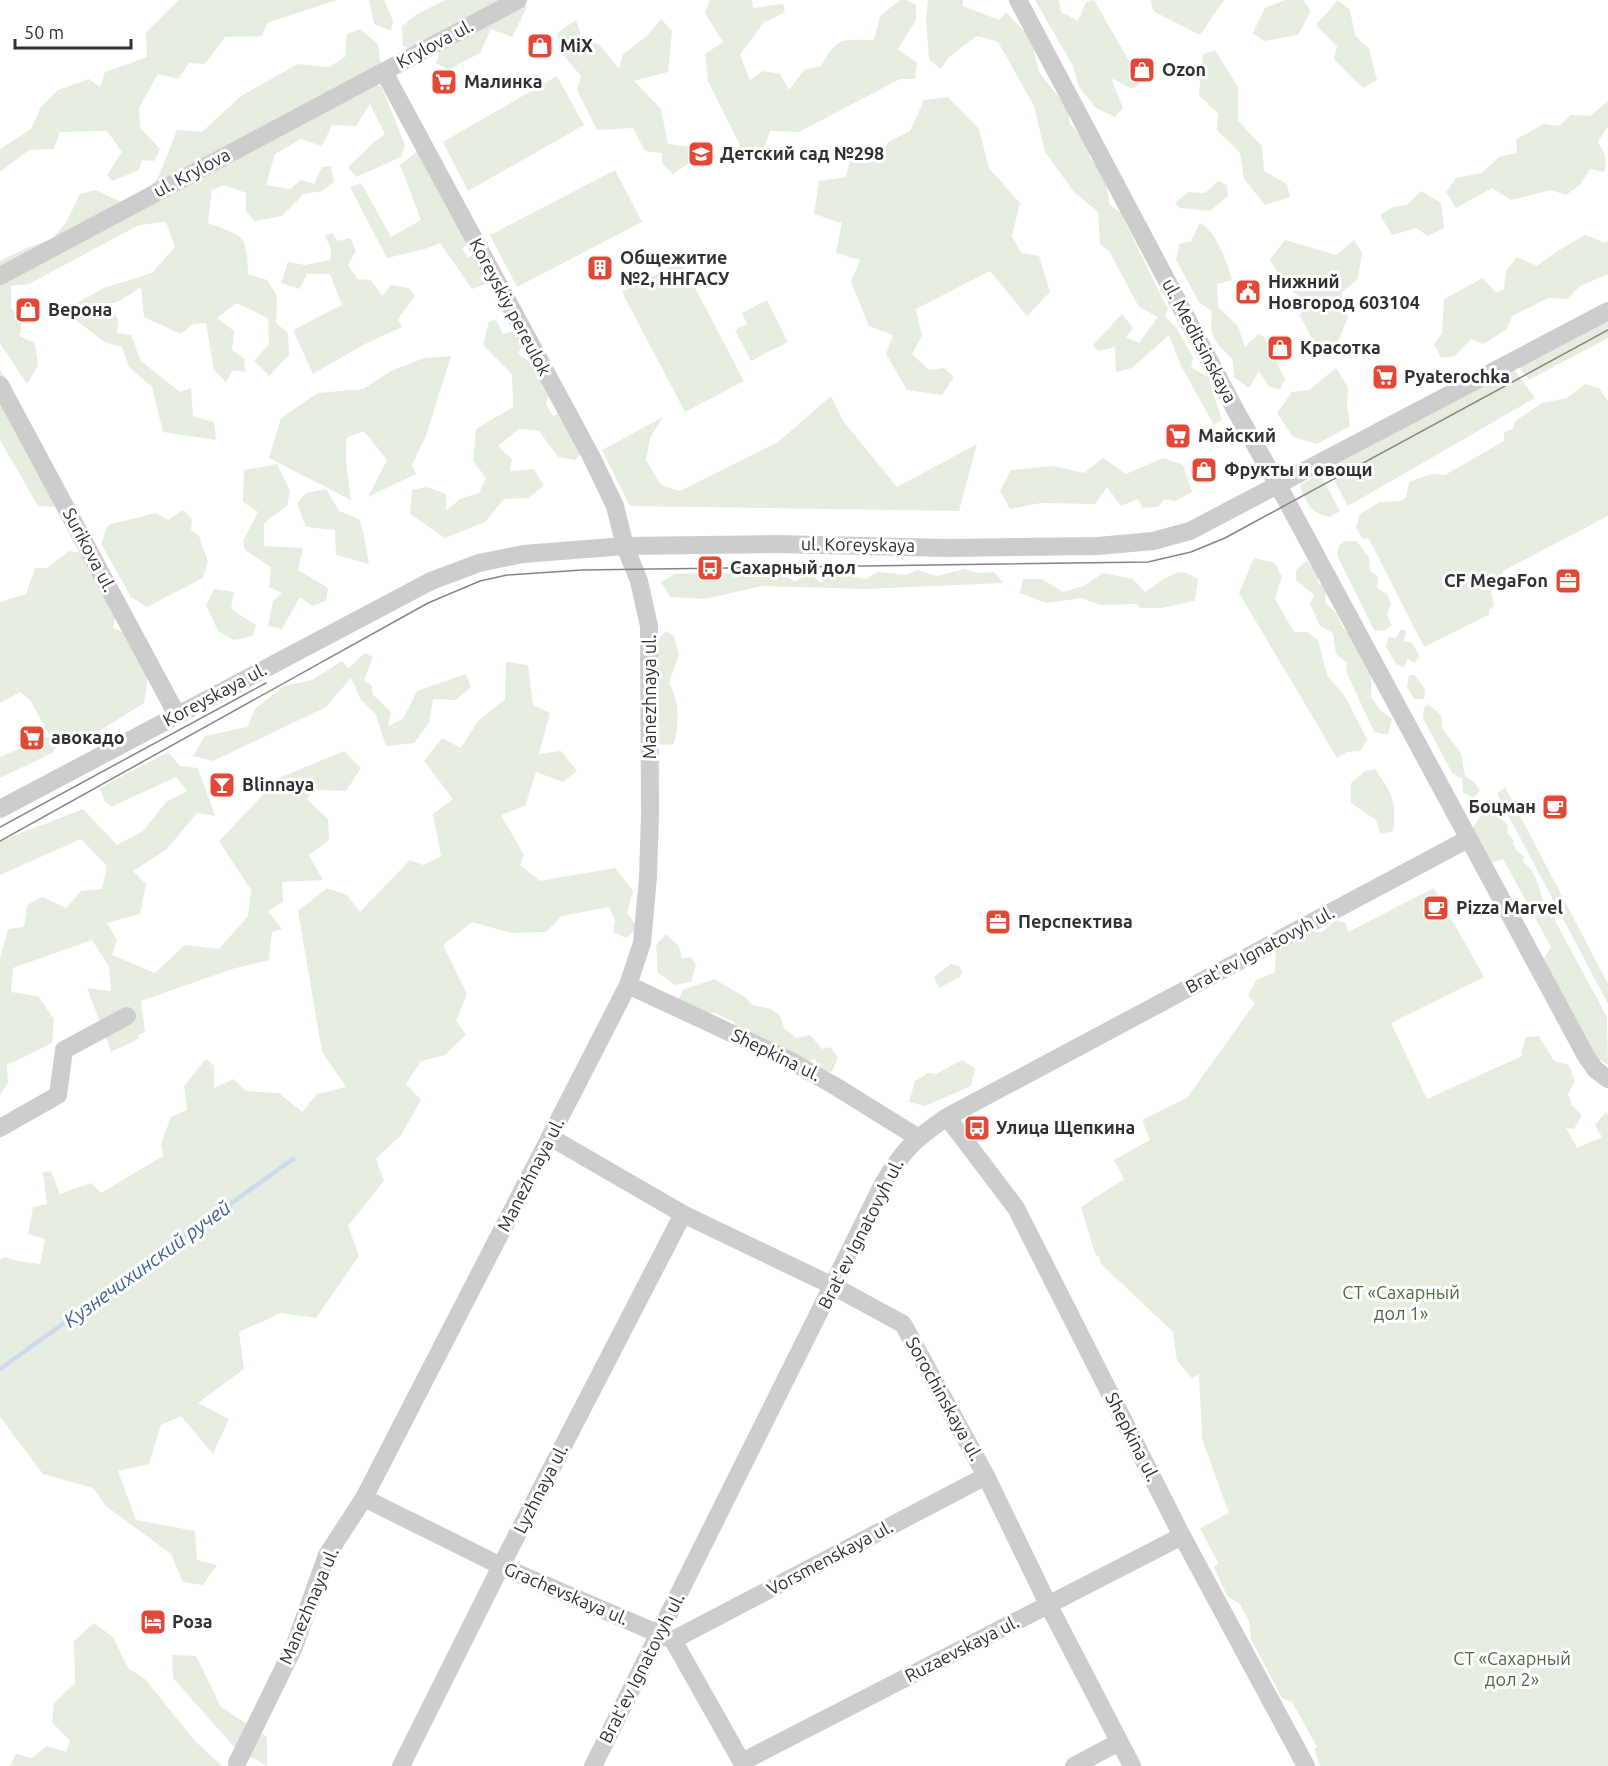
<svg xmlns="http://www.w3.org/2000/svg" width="1608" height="1766" viewBox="0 0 1608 1766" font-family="Ubuntu,sans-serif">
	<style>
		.green { fill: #e4eddf }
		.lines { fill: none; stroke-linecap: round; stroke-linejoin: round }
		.stream { stroke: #ccdaec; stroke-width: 4.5 }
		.minor { stroke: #cdcdcd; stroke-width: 18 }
		.tram { stroke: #858585; stroke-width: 1.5 }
		.labels { text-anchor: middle; stroke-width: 6; stroke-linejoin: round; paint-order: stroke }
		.street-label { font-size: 18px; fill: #303030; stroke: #fff }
		.poi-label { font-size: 18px; font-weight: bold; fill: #303030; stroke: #fff; text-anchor: start }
		.park-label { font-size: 18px; fill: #4b6c3e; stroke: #fff }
		.water-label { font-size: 20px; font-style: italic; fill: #3f6392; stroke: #fff }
	</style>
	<rect width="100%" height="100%" fill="#fff"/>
	<path class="green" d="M179 0H337L267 23 262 36 225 37 205 64 189 63 178 79 158 74 139 108 140 128 160 149 154 161 142 160 139 170 112 181 107 175 122 152 107 131 60 132 54 149 29 150 0 172V149L31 129 41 107 58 90 89 79 100 87 105 72 147 57 146 33Z
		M369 0H384L393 21 391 31 374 24Z
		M445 0H504L527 7 512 37 491 29 480 53 448 70 436 63 440 50 415 51 403 46 402 26 417 14Z
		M710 0H752L753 8 783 4 785 12 763 23 740 55 750 80 763 71 780 74 789 90 804 70 821 66C838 36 841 40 874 40L880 16 900 0H906L916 5V20L898 49 917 63 915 79H900L799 132 770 131 759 161 746 157 708 81 705 54 723 42 705 13Z
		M928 0H963V6L999 20 1006 12 1031 39 1039 72 1068 109 1070 124 1089 144V157L1104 174 1110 205 1120 212 1168 309 1165 316 1177 329 1193 357 1191 367 1208 377 1222 420 1214 425 1181 366 1169 335 1132 368 1116 372 1115 347 1098 351 1093 345 1122 314 1133 328 1126 337 1139 343 1158 317 1139 307 1109 251 1100 244 1098 212 1074 192 1045 152 1034 106 998 42 977 36 949 57 941 69 929 60 926 18Z
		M1035 0H1059L1061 12 1078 21 1086 2 1094 0 1141 82 1133 89 1111 78 1123 108 1115 117 1096 108 1079 87 1073 66Z
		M1151 0H1224L1200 35 1153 11Z
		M1285 0H1303L1311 11 1298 35 1264 41 1253 33 1265 8Z
		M1338 0 1350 10 1355 35 1369 49 1377 80 1363 88 1334 59 1337 46 1316 25Z
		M661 19 672 31 668 72 634 81 661 109 668 144 691 147 697 158 673 174 662 163V153L645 151 633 128 597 130 577 90 581 76 562 54 557 33 576 20 582 39 599 44 619 69 623 54 647 36Z
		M360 29 378 44 381 65 364 76 382 88 405 145 401 157 356 177 348 167 372 144 385 134 370 104 356 126 332 125 322 146 301 139 275 154 266 185 290 189 301 180 314 184 322 167 331 166 334 182 322 191 304 194 282 216 254 221 246 211V193L224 185 212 190 208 223C244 237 247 233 248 274L267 280 277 296 276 323 288 333 289 355 269 376 254 361 269 344 268 318 237 303 217 318 234 331 232 350 244 358 245 372 233 370 226 382 214 370 206 323 193 324 181 334 144 317 141 287 121 300 110 304 118 320 117 333 131 335 141 361 180 392 191 388 193 416 214 422 216 440 163 432 152 387 129 367 122 347 106 343 73 318V305L104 288 152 273 175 247 166 222 139 225 29 284 11 286V308L22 320 20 336 35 343 38 366 27 384 0 343V261L29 247 51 240 66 223 80 194 96 190 121 202 140 196 158 178 177 130 202 132 241 96 298 64 329 67 345 57 347 34Z
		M1215 50 1238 87V121L1262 146 1264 171 1287 184 1290 197 1265 205 1244 179 1240 153 1217 130 1218 114 1199 95 1203 54Z
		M557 76 584 125 468 191 443 142Z
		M948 97 979 129 989 168 1020 203 1012 236 1021 253 1039 256 1050 292 1027 316 990 271 916 309 922 336 912 354 929 370 944 368 954 377 942 395 907 390 886 354 893 335 869 326 851 282 860 260 836 253 842 223 814 214 819 181 846 177 851 155 879 163 888 142 910 131 924 100Z
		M1608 101V126L1598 142C1605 153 1608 159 1604 172L1590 169 1580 185 1566 195 1551 190 1511 200 1492 188 1456 208 1446 192 1456 178 1482 173 1499 157 1517 153 1516 139 1544 124 1559 126 1570 115 1590 116Z
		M420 149 470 243 462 248 468 258 476 253 491 282 472 289 440 243 425 249 387 258 350 187 361 183 391 237 421 220 400 165Z
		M615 170 642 222 517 287 490 235Z
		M1218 181 1227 185 1228 196 1210 211 1180 208 1175 203 1188 192 1205 193Z
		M1421 191 1441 203 1444 228 1428 236 1416 228 1392 235 1380 215 1393 207 1407 205Z
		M1200 223C1218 234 1226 260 1232 280L1217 284 1218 307 1238 326 1245 347 1258 334 1264 337 1285 379 1280 389 1269 387 1259 371 1249 388 1234 377 1232 358C1213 341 1209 336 1212 311L1199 302 1176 260 1179 244 1191 241Z
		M332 233 338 241 350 238 356 251 348 265 358 279 371 280 382 296 391 285 409 288 415 296 398 319 402 327 363 345 313 374 293 330 342 305 330 274H307L300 289 281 283 288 262 305 265 330 260 331 249 325 236Z
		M1585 235 1606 243 1608 240V274L1580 286 1567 299 1548 298 1512 316 1506 330 1483 344 1471 339 1455 356 1441 358 1434 344 1442 333 1444 299 1483 278 1496 293 1504 289 1506 271 1517 257 1537 266 1556 252Z
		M1285 240 1336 255 1354 240 1362 253 1358 279 1341 293 1348 318 1332 356 1320 354 1300 316 1304 300 1285 286 1270 259Z
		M681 261 744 381 685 412 622 292Z
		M767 300 788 342 751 361 735 330 747 324 742 313Z
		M1608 318V338L1529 380 1519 366Z
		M496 320 503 334 517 330 523 342 518 354 536 366 550 390 546 404 553 416 563 413 587 446 575 460 558 457 539 431 519 429 498 446 512 459 510 471 534 469 544 486 528 498 504 499 485 522 445 538 410 514 412 490 427 487 446 494V511L460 499 479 493 486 478 473 461 476 429 513 407 512 374 483 345 489 321Z
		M451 356 426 436 412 465 416 474 368 497 387 460 364 431 346 438V461L351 500 269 458 281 418 318 393 363 389 391 371 424 358Z
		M1336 368 1348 387 1347 406 1350 426 1317 444 1293 437 1277 413 1292 392 1309 390Z
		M1514 369 1535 398 1348 506 1328 469Z
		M0 370 8 381 59 507 38 506 0 440Z
		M1585 384 1599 388 1608 401V516L1503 571 1502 577 1492 580 1491 591 1494 606 1489 610V615L1424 647 1369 539 1362 538 1356 528 1360 514 1380 502 1400 501 1406 498 1409 482 1432 474 1445 475 1504 441V432L1513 429 1515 421 1542 403 1567 398Z
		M831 396 844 422 897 487 977 444 959 511 630 506 602 450 663 417 650 438 646 460 661 485 680 491 778 442Z
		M1103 458 1126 474 1163 458 1183 465 1192 492 1175 501 1164 499 1158 507 1142 508 1138 499 1121 506 1107 487 1095 504 1041 503 1010 509 1000 491 1011 470 1053 466 1084 473Z
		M277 464 290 491 287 506 264 523V546L303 548 298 570 328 588 326 601 312 606 300 597 282 629 268 626 273 601 282 593 269 587 271 567 245 550 243 541 258 512 243 502 244 470Z
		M1320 474 1340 511 1330 517C1309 513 1306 503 1300 485Z
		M326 489 339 511 359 519 363 531 369 564 336 555 335 530 306 527 297 503 306 493Z
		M183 510 192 519 191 530 199 536 208 562 203 578 147 607 131 597 101 544 108 525 156 513 168 520Z
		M1346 541H1357L1369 558 1370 571 1378 576 1377 588 1387 594 1391 604 1387 614 1391 625 1385 631 1374 630 1337 555 1339 545Z
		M69 551 92 555 119 593 113 628 139 638 151 659 144 703 91 736 67 733 52 753 0 778V757L50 736 30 700 20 692 0 703V602L26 594 35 568H47Z
		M1254 558 1275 563 1282 577 1275 599 1294 632H1307L1318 640 1327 675 1346 698 1367 739 1361 751 1347 752 1337 758 1239 593Z
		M1307 560 1318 576V583L1327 588 1325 602 1337 614 1343 628 1358 643 1371 673V697L1380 710 1392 719 1388 735 1374 732 1346 671 1347 663 1336 654 1333 633 1320 626 1310 604 1314 595 1296 580V570Z
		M964 569 978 573 994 572 1003 583 865 589 762 586 705 599 670 597 661 582 675 574 702 573 709 579C734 564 753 585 776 570L796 582 809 571 820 583 834 572 866 579 878 572 906 575 917 570 937 576Z
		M1178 572 1187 573 1198 579 1195 601 1161 608H1140L1137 604 1100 605 1082 598 1046 603 1020 593 1023 579H1042L1063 592 1084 586 1103 573 1133 579 1145 592 1164 579Z
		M214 589 234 592 231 609 256 625 253 636 234 640 218 631 206 605Z
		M1401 629 1406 631 1404 641 1412 643 1420 657 1414 663 1408 659 1404 667 1396 664 1386 647 1388 637 1396 638Z
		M666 631 674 636 679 655 669 683C680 701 679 724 674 744L662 745 657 740 658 639Z
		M365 653 373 657 364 680 372 686V694L391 712 388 726 403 719 417 691 466 674 471 687 456 700 433 699 429 723 414 743 386 746 376 715 361 700 351 678 326 707 213 761 193 756 205 736 247 727 255 709 284 686 312 680 342 661 348 668Z
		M506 662 528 665 533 705 550 713 539 754 561 751 577 771 563 782 536 772 525 806 501 815 524 855 520 865 540 881 615 868 633 891 627 913 638 928 626 938 613 932 615 920 609 907 562 916 546 932 512 933 472 922 443 945 467 994 456 1021 466 1035 445 1055 421 1061 406 1084 421 1100 401 1135 376 1159 384 1181 348 1226 359 1256 316 1318 281 1313 239 1332 244 1369 198 1403 229 1419 213 1454 181 1416 161 1425 149 1464 118 1471 136 1520 195 1531 197 1560 217 1565 203 1585 183 1582 171 1554 106 1506 93 1488 43 1474 0 1417V1260L5 1257 17 1261 40 1264 45 1239 28 1234 33 1207 47 1204 43 1172 51 1171 60 1194 91 1183 101 1193 163 1156 161 1144 171 1117 187 1110 184 1086 206 1059 214 1066V1088L234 1079 246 1091 279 1093 302 1112 317 1094 346 1087 322 1052 298 911 327 888 347 895 360 912 410 860 423 865 441 856 433 814 453 799 424 761 442 738 461 748 478 721 505 699Z
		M1409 675H1415L1425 690 1424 699H1414L1407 687Z
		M1428 704 1441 715 1442 728 1461 753 1465 776 1475 783 1480 790 1474 798 1463 793 1462 779 1452 773 1423 718 1424 708Z
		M344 751 361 768 346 791 314 790 307 799 328 819 329 840 309 855 323 880 282 882 283 902 268 911 282 929 272 932 269 960 232 969 141 1001 145 1032 138 1035 140 1038 111 1052 107 1039 102 1037 105 1035 87 988 111 991 109 966 92 940 13 968 11 992 38 996 54 1019 52 1043 7 1065 8 1083 0 1095V958L8 929 24 927 27 905 42 897 66 908 81 891 102 889 107 866 81 839 0 875V841L83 809 117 845 143 831 166 802 187 791 176 777 111 807 104 800 100 788 168 752 180 766 198 768 215 816 197 813 167 849 133 871 146 884 140 914 107 923 117 940 112 955 155 973 185 945 219 949 248 916 251 890 219 841 279 778Z
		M1375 769C1392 793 1397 801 1393 831L1380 834 1376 820 1351 803V783L1365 771Z
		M1505 787 1608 984V1004L1497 794Z
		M1491 801 1501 819 1508 825 1507 832 1514 841 1513 843 1518 852 1524 856 1523 862C1542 874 1537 903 1554 916V919L1607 1017 1608 1065 1599 1059 1591 1048 1543 960 1551 947 1503 859 1489 864 1472 829Z
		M1434 888 1484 977 1391 1023 1427 1099 1522 1056 1521 1053 1526 1037 1539 1036 1554 1061 1569 1065 1575 1082 1568 1094 1572 1105 1582 1115 1574 1129 1566 1128 1577 1148 1602 1137 1595 1125 1606 1112 1608 1114V1766H1320L1314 1749 1317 1747 1292 1702 1282 1698 1251 1639 1249 1621 1240 1604 1227 1596 1214 1567 1218 1563 1200 1528 1229 1513 1202 1439 1199 1374 1192 1378 1177 1361 1173 1332 1100 1263V1258L1095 1254 1081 1207 1124 1179 1114 1160 1150 1140 1142 1120 1187 1098 1255 1003 1248 996 1256 980 1275 972 1276 947 1303 932H1322L1336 920 1346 923 1348 932Z
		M666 934 679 946 682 959 691 957 696 965 691 982 675 985 658 973 656 945Z
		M951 964 959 966 962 972 960 977 939 988 934 977Z
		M714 979 745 997 752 1005 771 1009 780 1016 784 1028 796 1038 810 1035 822 1049 830 1047 838 1057 832 1072 819 1070 815 1059 803 1063 738 1030 734 1022 715 1013H704L678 1000 683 990Z
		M962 1060 975 1068 971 1086 925 1106 909 1102 915 1081 928 1073 936 1074Z
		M94 1623 113 1637 128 1668 145 1679 194 1740 222 1766H10L16 1754 32 1758 47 1746 66 1752 70 1741 52 1722 54 1703 75 1683 74 1641Z
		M172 1655 196 1656 221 1707 267 1737V1766L236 1749 173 1678Z"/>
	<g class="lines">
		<path class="stream" d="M0 1369 293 1159"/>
		<path class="minor" d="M1018 0 1237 413 1278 485 1586 1056 1595 1069 1608 1079
			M0 276 518 0
			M0 385 177 715
			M0 809 431 581 479 563 523 554 625 546 777 544 948 548 1098 546 1153 541 1190 531 1608 311
			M628 985 791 1061 835 1086 917 1137
			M947 1117 1016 1208 1182 1536 1306 1766
			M0 1128 58 1095 64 1050 127 1016
			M550 1137 683 1214 833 1286 903 1324 986 1476 1048 1604 1132 1766
			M364 1498 501 1566 673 1640 744 1766
			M673 1640 986 1476
			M742 1762 1182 1536
			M237 1763 294 1647 327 1555 364 1498 550 1137 628 985 642 943 648 877 650 814 649 626 639 581 625 546 615 506 591 456 384 72
			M401 1766 501 1566 683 1214
			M593 1766 884 1182C903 1150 916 1138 947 1117L1468 839
			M1074 1766 1119 1742"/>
		<path class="tram" d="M0 827 266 683
			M0 841 428 603 480 581 507 575 582 570 1148 562 1191 552 1225 538 1608 330"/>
	</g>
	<defs>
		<g id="shop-square" transform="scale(1.35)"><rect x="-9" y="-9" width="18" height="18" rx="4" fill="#e34837" stroke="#fff"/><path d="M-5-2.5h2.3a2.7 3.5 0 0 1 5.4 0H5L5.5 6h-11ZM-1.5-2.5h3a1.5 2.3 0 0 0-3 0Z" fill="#fff"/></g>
		<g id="supermarket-square" transform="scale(1.35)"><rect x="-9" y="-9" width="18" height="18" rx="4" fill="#e34837" stroke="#fff"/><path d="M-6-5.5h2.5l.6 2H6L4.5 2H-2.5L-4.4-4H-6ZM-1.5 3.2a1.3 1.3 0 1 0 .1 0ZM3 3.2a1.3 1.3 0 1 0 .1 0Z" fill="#fff"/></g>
		<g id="school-square" transform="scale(1.35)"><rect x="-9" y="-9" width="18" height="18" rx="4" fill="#e34837" stroke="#fff"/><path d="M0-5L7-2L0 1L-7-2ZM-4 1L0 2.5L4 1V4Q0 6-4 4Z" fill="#fff"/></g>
		<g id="building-square" transform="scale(1.35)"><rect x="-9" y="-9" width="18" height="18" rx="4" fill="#e34837" stroke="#fff"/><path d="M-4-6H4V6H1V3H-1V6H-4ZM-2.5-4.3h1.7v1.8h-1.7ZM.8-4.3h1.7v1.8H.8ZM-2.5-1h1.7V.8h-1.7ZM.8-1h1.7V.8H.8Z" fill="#fff"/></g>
		<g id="civic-square" transform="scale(1.35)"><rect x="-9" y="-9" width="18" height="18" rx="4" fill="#e34837" stroke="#fff"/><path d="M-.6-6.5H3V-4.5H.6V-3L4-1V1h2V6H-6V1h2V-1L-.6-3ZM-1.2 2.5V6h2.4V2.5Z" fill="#fff"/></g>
		<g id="bus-square" transform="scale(1.35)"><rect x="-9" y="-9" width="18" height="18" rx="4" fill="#e34837" stroke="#fff"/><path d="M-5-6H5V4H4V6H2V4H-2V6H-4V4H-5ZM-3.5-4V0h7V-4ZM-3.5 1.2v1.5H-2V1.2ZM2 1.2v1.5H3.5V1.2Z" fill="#fff"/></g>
		<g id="office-square" transform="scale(1.35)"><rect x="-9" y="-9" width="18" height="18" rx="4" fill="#e34837" stroke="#fff"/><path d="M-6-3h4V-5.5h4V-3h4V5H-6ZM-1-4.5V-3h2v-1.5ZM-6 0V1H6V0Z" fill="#fff"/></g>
		<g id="bar-square" transform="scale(1.35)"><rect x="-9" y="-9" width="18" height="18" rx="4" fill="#e34837" stroke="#fff"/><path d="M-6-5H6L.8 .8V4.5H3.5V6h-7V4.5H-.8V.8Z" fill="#fff"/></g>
		<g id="cafe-square" transform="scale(1.35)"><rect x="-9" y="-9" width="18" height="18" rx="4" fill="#e34837" stroke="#fff"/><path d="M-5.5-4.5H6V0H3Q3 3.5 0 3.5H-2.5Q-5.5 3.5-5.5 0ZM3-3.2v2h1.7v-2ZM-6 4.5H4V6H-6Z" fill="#fff"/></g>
		<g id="hotel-square" transform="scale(1.35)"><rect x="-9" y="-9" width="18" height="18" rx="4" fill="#e34837" stroke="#fff"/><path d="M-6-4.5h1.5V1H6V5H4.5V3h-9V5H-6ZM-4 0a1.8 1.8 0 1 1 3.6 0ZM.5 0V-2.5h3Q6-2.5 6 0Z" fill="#fff"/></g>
	</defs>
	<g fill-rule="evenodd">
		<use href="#shop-square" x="540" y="46"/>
		<use href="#shop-square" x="1142" y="70"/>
		<use href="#supermarket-square" x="444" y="82"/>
		<use href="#school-square" x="701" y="154"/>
		<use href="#building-square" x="600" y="268"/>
		<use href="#civic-square" x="1248" y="292"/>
		<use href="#shop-square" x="28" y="310"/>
		<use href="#shop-square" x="1280" y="348"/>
		<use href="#supermarket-square" x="1385" y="377"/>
		<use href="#supermarket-square" x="1178" y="436"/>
		<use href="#shop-square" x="1204" y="470"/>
		<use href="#bus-square" x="710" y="568"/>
		<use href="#office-square" x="1568" y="581"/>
		<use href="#supermarket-square" x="32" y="738"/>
		<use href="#bar-square" x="222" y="785"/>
		<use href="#cafe-square" x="1555" y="807"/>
		<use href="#cafe-square" x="1436" y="908"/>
		<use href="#office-square" x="998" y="922"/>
		<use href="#bus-square" x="977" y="1128"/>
		<use href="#hotel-square" x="153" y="1622"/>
	</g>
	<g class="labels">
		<g class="street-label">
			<text transform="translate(435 44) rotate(-28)" y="6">Krylova ul.</text>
			<text transform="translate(192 173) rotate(-28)" y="6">ul. Krylova</text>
			<text transform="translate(510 307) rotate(62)" y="6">Koreyskiy pereulok</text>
			<text transform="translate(1199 341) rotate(62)" y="6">ul. Meditsinskaya</text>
			<text transform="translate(858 545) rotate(1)" y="6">ul. Koreyskaya</text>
			<text transform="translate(89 550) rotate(62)" y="6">Surikova ul.</text>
			<text transform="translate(215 695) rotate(-28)" y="6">Koreyskaya ul.</text>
			<text transform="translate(650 697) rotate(-90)" y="6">Manezhnaya ul.</text>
			<text transform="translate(1260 950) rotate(-28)" y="6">Brat'ev Ignatovyh ul.</text>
			<text transform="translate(776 1055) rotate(26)" y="6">Shepkina ul.</text>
			<text transform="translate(531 1175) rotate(-63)" y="6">Manezhnaya ul.</text>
			<text transform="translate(861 1234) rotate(-63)" y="6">Brat'ev Ignatovyh ul.</text>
			<text transform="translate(944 1399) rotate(61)" y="6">Sorochinskaya ul.</text>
			<text transform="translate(1132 1437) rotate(63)" y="6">Shepkina ul.</text>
			<text transform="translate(541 1489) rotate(-63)" y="6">Lyzhnaya ul.</text>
			<text transform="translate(830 1558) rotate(-28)" y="6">Vorsmenskaya ul.</text>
			<text transform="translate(566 1594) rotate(23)" y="6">Grachevskaya ul.</text>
			<text transform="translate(309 1606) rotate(-67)" y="6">Manezhnaya ul.</text>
			<text transform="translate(962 1649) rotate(-27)" y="6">Ruzaevskaya ul.</text>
			<text transform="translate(642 1668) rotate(-63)" y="6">Brat'ev Ignatovyh ul.</text>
		</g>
		<g class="poi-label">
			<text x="560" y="52">MiX</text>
			<text x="1162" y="76">Ozon</text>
			<text x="464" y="88">Малинка</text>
			<text x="720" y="160">Детский сад №298</text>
			<text x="620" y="264">Общежитие<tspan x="620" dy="21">№2, ННГАСУ</tspan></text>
			<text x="1268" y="288">Нижний<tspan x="1268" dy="21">Новгород 603104</tspan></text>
			<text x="48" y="316">Верона</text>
			<text x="1300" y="354">Красотка</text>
			<text x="1404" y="383">Pyaterochka</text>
			<text x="1198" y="442">Майский</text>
			<text x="1224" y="476">Фрукты и овощи</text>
			<text x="730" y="574">Сахарный дол</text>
			<text x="1548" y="587" text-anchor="end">CF MegaFon</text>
			<text x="51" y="744">авокадо</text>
			<text x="242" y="791">Blinnaya</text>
			<text x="1536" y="813" text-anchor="end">Боцман</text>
			<text x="1456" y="914">Pizza Marvel</text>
			<text x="1018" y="928">Перспектива</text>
			<text x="996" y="1134">Улица Щепкина</text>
			<text x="172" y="1628">Роза</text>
		</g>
		<g class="park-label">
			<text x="1401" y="1299">СТ «Сахарный<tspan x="1401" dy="21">дол 1»</tspan></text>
			<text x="1512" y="1665">СТ «Сахарный<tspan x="1512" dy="21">дол 2»</tspan></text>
		</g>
		<g class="water-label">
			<text transform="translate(147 1264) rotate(-36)" y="7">Кузнечихинский ручей</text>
		</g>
	</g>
	<path d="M15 39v9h116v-9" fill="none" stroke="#303030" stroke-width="3"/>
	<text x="24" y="39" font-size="18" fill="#303030" stroke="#ffffff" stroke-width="4.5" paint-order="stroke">50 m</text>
</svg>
